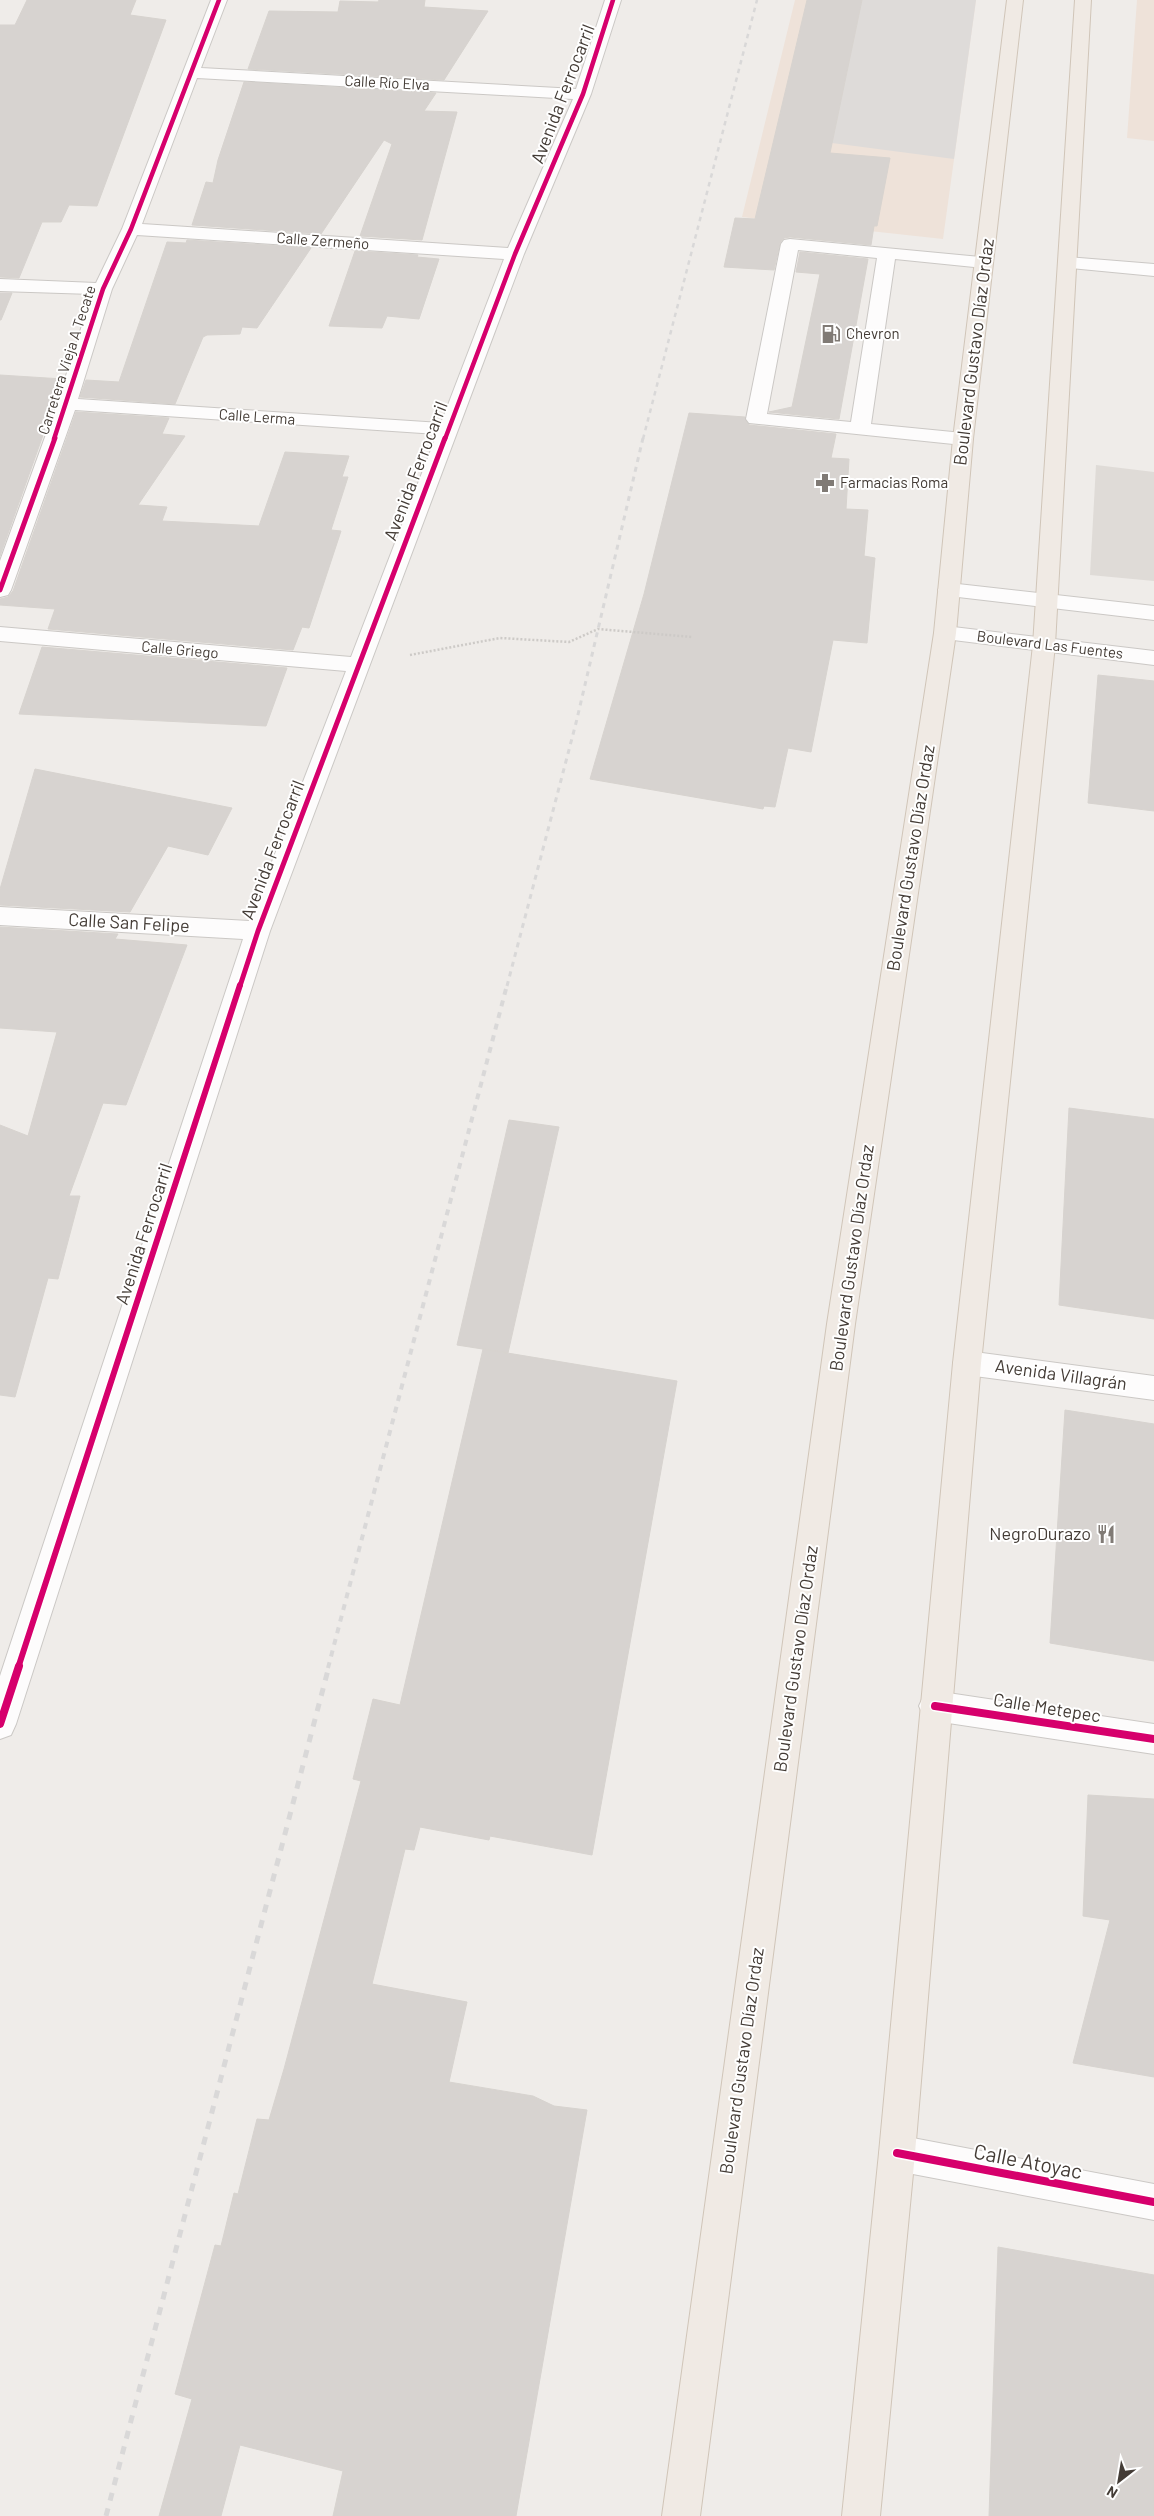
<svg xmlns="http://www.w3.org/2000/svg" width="1154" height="2516" viewBox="0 0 1154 2516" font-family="Barlow,sans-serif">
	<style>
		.commercial { fill: #eee2d9 }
		.industrial { fill: #dfdbd7 }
		.parking { fill: #dedbd9 }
		.building { fill: #d7d3d0; stroke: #d7d3cf }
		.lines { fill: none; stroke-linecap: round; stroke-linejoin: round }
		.minor-casing { stroke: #cbc8c5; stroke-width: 2 }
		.major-casing { stroke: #d0c5b8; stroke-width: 2 }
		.path { stroke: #cdcac7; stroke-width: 2.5; stroke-dasharray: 2 2; stroke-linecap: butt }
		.minor { fill: #fdfcfc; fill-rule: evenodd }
		.major { fill: #f0eae4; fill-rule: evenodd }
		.rail-far3 { stroke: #d9d8d8; stroke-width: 2.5; stroke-dasharray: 4.5 4.5; stroke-linecap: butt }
		.rail-far2 { stroke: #d9d8d8; stroke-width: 3; stroke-dasharray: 5 5; stroke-linecap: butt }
		.rail-far1 { stroke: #d9d8d8; stroke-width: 4; stroke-dasharray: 6 6; stroke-linecap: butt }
		.rail { stroke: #d9d8d8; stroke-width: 5; stroke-dasharray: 8 8; stroke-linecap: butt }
		.cycleway-far3-casing { stroke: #fff; stroke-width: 6 }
		.cycleway-far2-casing { stroke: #fff; stroke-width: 8 }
		.cycleway-far1-casing { stroke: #fff; stroke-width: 9 }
		.cycleway-casing { stroke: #fff; stroke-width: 11 }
		.cycleway-far3 { stroke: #d6006c; stroke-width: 4.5 }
		.cycleway-far2 { stroke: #d6006c; stroke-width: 5 }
		.cycleway-far1 { stroke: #d6006c; stroke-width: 6 }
		.cycleway { stroke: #d6006c; stroke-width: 8 }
		.labels { text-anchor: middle; stroke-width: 4; stroke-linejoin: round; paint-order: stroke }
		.far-street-label { font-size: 15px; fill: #443c36; stroke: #fff }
		.far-poi-label { font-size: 15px; fill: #443c36; stroke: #fff; text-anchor: start }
		.street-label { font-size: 18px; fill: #443c36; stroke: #fff }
		.poi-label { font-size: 18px; fill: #443c36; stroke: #fff; text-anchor: end }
		.near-street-label { font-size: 21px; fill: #443c36; stroke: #fff }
	</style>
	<rect width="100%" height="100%" fill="#efece9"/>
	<path class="commercial" d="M795 0H976L943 239 742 217Z
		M1137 0H1154V141L1127 138Z"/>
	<path class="industrial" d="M1096 465 1154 472V581L1090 575Z"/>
	<path class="parking" d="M862 0H976L954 159 832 143Z"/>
	<path class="building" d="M27 0H136L130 15 166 20 97 206 69 205 61 222H42L19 278 0 277V25H15Z
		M379 0H425L424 7 488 11 444 80 248 69 269 11 338 12 340 1 378 2Z
		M807 0H862L830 153 890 158 877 226H874L871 245 790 237 784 238 780 243 774 270 724 267 735 218 755 219Z
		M244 82 436 93 424 111 457 112 422 240 360 236 392 144 384 140 321 234 192 225 206 182 213 183 218 160Z
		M187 240 311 248 257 328 242 327 240 334 207 335 203 337 175 404 80 397 86 380 119 382 167 242 186 243Z
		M355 251 418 255 417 257 439 259 419 319 387 316 382 328 329 326Z
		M800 252 868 259 839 419 769 412 792 407 820 274 796 272Z
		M0 293H12L1 320H0Z
		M0 375 63 379 0 556Z
		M76 412 169 418 162 434 185 436 138 505 167 507 162 521 259 526 285 452 349 456 342 477H348L331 530 341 531 309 628 302 627 293 650 48 629 55 609 0 605V599L8 597 13 591Z
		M689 413 745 417 749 425 836 434 831 458 849 459 846 509 868 510 864 556 875 558 867 643 833 640 811 752 788 748 775 807 764 806 763 809 590 779 644 594Z
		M42 647 287 668 266 726 19 714Z
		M1098 675 1154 681V811L1088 803Z
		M35 769 232 808 208 855 168 846 130 912 0 905V889Z
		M0 927 118 934 115 939 187 945 126 1105 103 1103 69 1196H80L58 1279 48 1278 15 1397 0 1395V1125L28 1136 57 1032 0 1028Z
		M1069 1108 1154 1119V1319L1059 1305Z
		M509 1120 559 1127 508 1353 457 1345Z
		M483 1349 677 1381 592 1855 490 1836 489 1840 420 1827 414 1850 405 1849 372 1984 467 2002 449 2082 533 2096 554 2106 587 2110 516 2516H333L343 2471 240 2445 221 2516H159L192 2399 175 2394 215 2245 221 2246 234 2193 238 2194 257 2119 269 2120 284 2069 361 1781 353 1779 373 1699 400 1705Z
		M1065 1410 1154 1424V1661L1050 1643Z
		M1088 1795 1154 1799V2077L1073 2063 1110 1920 1083 1916Z
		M998 2247 1154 2275V2516H989Z"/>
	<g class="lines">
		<g class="minor-casing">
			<path id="minor" d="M211 0H227L201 68 576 89 605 0H621L591 94 524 254 270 931 16 1724 11 1735 0 1739V1676L243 939 0 925V907L249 921 346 671 0 641V627L351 657 437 434 75 410 11 590 8 595 0 597V561L57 404 92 294 0 291V279L96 283 122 229ZM197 78 573 99 508 248 142 224ZM137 235 504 259 441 423 78 399 112 289Z
				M790 239 991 258 993 262 991 266 984 268 895 259 871 424 963 433 970 435 973 439 970 443 963 445 749 423 746 419 781 244 784 240ZM798 250 877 258 851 422 767 414Z
				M1067 257 1154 264V276L1060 267 1058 263 1060 259Z
				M949 583 1154 606V620L941 595 938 590 941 585Z
				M945 626 1154 651V665L937 638 934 633 937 628Z
				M967 1351 1154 1376V1400L967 1375 957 1372 953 1363 957 1354Z
				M935 1691 1154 1724V1754L935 1721 924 1717 919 1706 924 1695Z
				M897 2135 1154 2184V2220L897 2171 884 2166 879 2153 884 2140Z"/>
		</g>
		<g class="major-casing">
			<path id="major" d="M1007 0H1023L973 439 956 633 855 1324 700 2516H662L827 1324 934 633 953 439Z
				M1075 0H1091L1055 645 981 1363 915 2153 880 2516H842L879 2153 953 1363 1033 645Z"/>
		</g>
		<path class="path" d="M410 655 500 638 569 642 598 629 692 637"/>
		<use href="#minor" class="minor"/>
		<use href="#major" class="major"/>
		<path class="rail-far3" d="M643 439 757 0"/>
		<path class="rail-far2" d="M507 986 576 723 643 438"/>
		<path class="rail-far1" d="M328 1668 507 985"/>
		<path class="rail" d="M106 2516 329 1666"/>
		<g class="cycleway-far3-casing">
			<path id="cycleway-far3" d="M54 439 103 289 131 229 219 0
				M445 439 515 254 583 94 613 0"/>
		</g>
		<g class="cycleway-far2-casing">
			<path id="cycleway-far2" d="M0 590 55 438
				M240 986 258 931 445 438"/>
		</g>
		<g class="cycleway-far1-casing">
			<path id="cycleway-far1" d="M18 1668 240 985"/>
		</g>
		<g class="cycleway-casing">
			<path id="cycleway" d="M935 1706 1154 1739
				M0 1724 19 1666
				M897 2153 1154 2202"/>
		</g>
		<use href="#cycleway-far3" class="cycleway-far3"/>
		<use href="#cycleway-far2" class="cycleway-far2"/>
		<use href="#cycleway-far1" class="cycleway-far1"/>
		<use href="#cycleway" class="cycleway"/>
	</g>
	<defs>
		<g id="fuel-bare" transform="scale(1.5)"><path d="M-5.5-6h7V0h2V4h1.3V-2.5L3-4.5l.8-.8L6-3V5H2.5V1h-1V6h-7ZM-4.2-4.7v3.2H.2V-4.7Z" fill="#807a75" stroke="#fff" stroke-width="2.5" paint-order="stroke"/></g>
		<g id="pharmacy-bare" transform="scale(1.5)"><path d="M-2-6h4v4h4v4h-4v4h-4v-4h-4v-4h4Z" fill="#807a75" stroke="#fff" stroke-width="2.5" paint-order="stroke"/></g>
		<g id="restaurant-bare" transform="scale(1.5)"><path d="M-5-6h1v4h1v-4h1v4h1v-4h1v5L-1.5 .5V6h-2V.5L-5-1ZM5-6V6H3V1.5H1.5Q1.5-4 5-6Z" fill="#807a75" stroke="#fff" stroke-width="2.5" paint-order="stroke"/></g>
	</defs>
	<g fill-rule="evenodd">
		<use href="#fuel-bare" x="831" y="334"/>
		<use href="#pharmacy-bare" x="825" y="483"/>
		<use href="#restaurant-bare" x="1106" y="1534"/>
	</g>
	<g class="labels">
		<g class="far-street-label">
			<text transform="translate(387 83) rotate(3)" y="5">Calle Río Elva</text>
			<text transform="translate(323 241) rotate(4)" y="5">Calle Zermeño</text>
			<text transform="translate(67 360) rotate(-72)" y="5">Carretera Vieja A Tecate</text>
			<text transform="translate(257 417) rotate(4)" y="5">Calle Lerma</text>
			<text transform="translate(1050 645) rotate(7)" y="5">Boulevard Las Fuentes</text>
			<text transform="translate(180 650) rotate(5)" y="5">Calle Griego</text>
		</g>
		<g class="far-poi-label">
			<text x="846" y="339">Chevron</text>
			<text x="840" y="488">Farmacias Roma</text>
		</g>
		<g class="street-label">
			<text transform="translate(563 94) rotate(-69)" y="6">Avenida Ferrocarril</text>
			<text transform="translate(974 352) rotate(-83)" y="6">Boulevard Gustavo Díaz Ordaz</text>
			<text transform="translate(416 471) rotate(-69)" y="6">Avenida Ferrocarril</text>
			<text transform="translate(273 850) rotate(-69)" y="6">Avenida Ferrocarril</text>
			<text transform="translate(911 858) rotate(-81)" y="6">Boulevard Gustavo Díaz Ordaz</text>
			<text transform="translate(129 923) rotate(3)" y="6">Calle San Felipe</text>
			<text transform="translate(144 1234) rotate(-72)" y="6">Avenida Ferrocarril</text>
			<text transform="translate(852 1258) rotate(-82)" y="6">Boulevard Gustavo Díaz Ordaz</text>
			<text transform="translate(1061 1375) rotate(8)" y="6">Avenida Villagrán</text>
			<text transform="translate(796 1659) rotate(-82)" y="6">Boulevard Gustavo Díaz Ordaz</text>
			<text transform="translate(1047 1708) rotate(9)" y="6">Calle Metepec</text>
			<text transform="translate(742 2061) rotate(-82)" y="6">Boulevard Gustavo Díaz Ordaz</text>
		</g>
		<g class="poi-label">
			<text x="1091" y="1540">NegroDurazo</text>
		</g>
		<g class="near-street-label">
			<text transform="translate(1028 2162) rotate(11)" y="7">Calle Atoyac</text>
		</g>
	</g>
	<g transform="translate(1119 2481) rotate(211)" stroke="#ffffff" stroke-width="4" paint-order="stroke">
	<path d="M0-4L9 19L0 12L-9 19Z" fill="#443c36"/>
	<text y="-8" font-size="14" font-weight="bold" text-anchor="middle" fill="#443c36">N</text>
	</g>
</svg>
